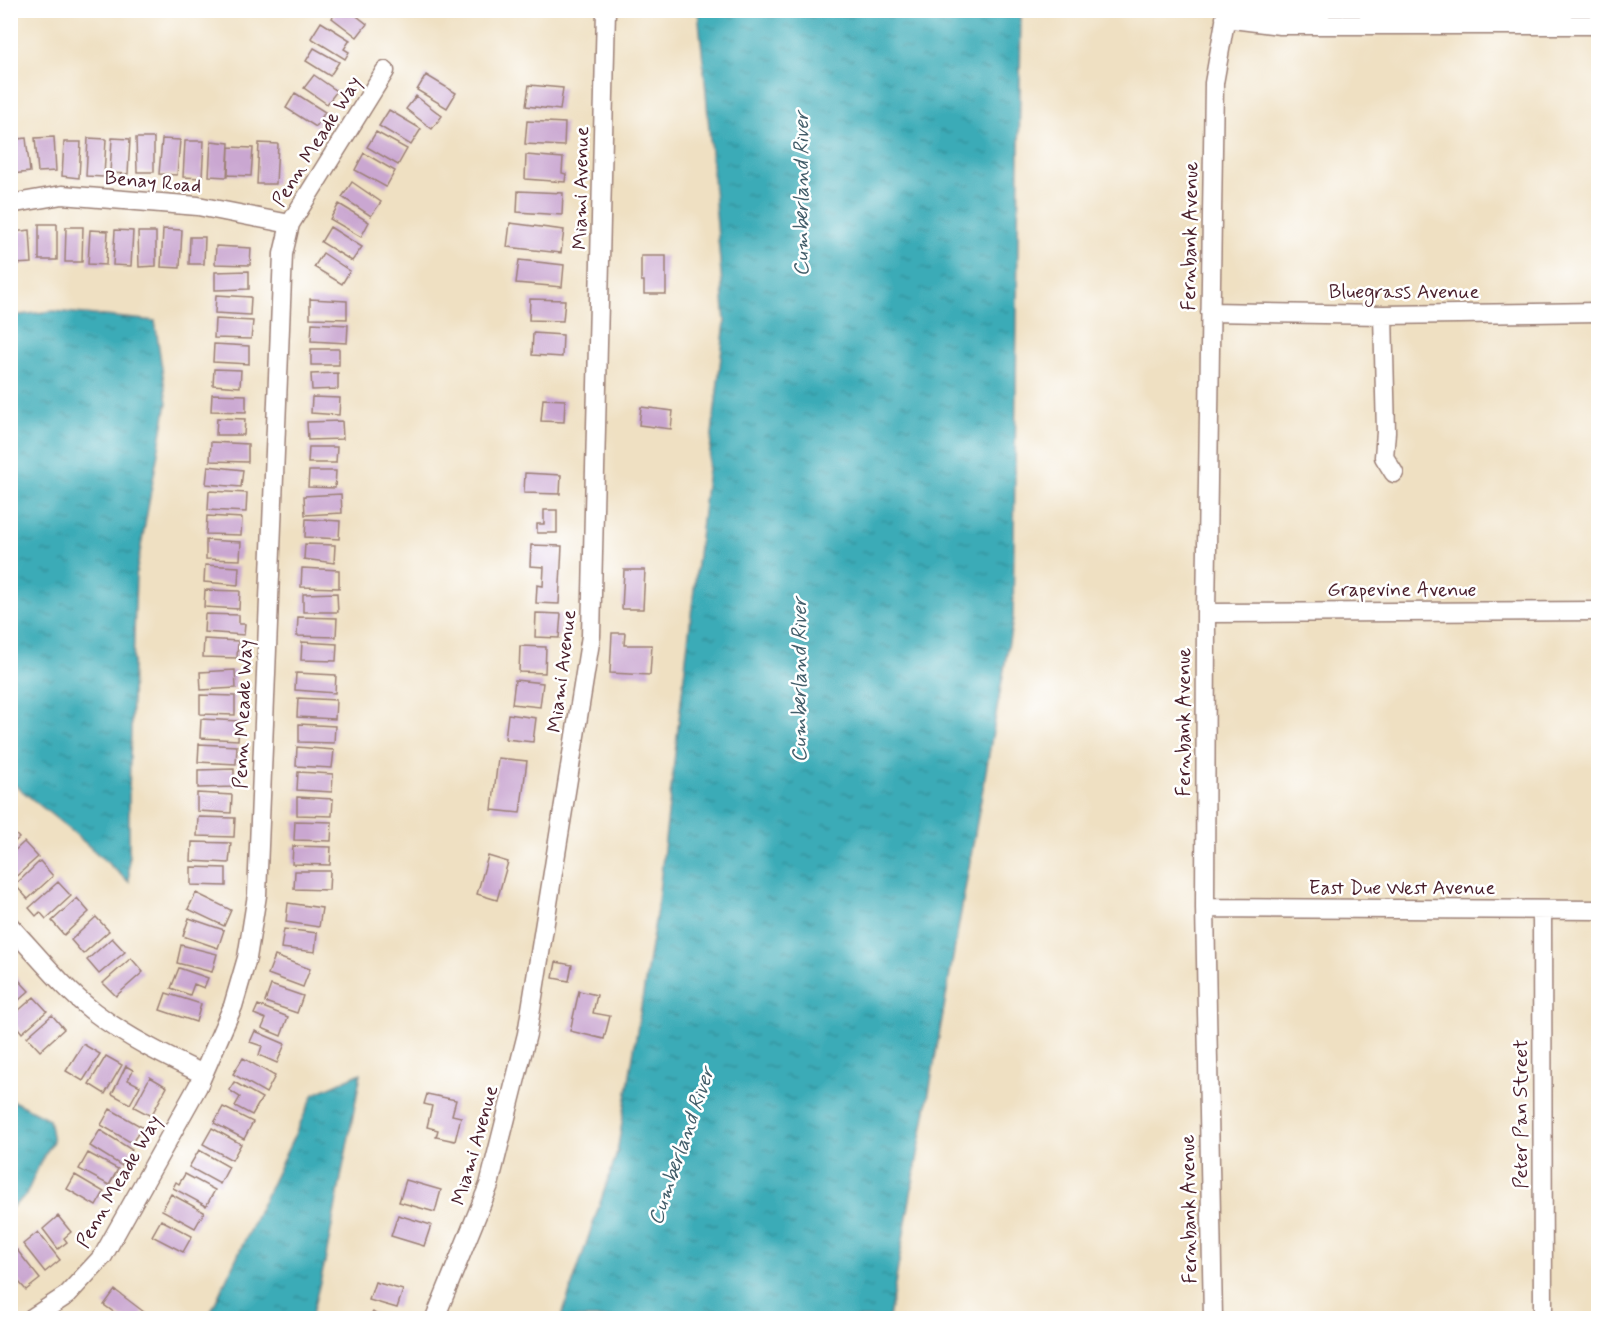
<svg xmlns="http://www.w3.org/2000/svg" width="1609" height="1329" viewBox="0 0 1609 1329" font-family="Mynerve,sans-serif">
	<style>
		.water { fill: url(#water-ripples); stroke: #426571; stroke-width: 1.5 }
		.building { fill: #caa7d1 }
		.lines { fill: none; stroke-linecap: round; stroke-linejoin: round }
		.minor-casing { stroke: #9c8076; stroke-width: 21 }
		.minor { stroke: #fff; stroke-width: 18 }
		.labels { text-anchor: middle; stroke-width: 5; stroke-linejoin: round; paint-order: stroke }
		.street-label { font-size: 20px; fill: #4a1f2b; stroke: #fff }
		.water-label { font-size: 21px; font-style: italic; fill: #435e6a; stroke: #fff }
	</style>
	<defs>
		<pattern id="water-ripples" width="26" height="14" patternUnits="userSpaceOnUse" patternTransform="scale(1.5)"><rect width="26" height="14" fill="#3aabb7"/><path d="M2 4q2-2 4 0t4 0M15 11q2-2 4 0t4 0" fill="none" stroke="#338b95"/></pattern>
	</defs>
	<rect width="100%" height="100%" fill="#fff"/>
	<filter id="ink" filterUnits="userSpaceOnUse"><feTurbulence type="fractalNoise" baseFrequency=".0167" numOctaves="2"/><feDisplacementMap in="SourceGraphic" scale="12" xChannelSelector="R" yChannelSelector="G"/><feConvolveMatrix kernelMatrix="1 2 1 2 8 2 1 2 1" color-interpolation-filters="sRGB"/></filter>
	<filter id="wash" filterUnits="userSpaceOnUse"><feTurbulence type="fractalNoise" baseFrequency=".008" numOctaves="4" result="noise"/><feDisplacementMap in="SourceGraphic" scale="24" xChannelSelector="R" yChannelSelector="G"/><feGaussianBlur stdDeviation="1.35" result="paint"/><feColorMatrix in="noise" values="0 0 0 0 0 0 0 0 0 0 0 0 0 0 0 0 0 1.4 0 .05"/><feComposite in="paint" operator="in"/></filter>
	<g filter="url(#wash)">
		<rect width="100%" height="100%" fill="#efe0c2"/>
		<path class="water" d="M698 11H1021L1013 619 889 1318H561L617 1153 657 909 725 322 705 80Z
			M54 311 155 321 167 403 136 574 129 792V882L73 832 11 782V316Z
			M361 1073 325 1262 311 1318H208L314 1094Z
			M11 1100 49 1119 53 1141 41 1161 26 1195 11 1208Z"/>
		<g id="blocks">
			<path class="building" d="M337 10H349L367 24 357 37 332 18Z
				M321 22 350 40 344 49 349 52 345 59 311 38Z
				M314 48 339 62 330 76 306 61Z
				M314 75 337 91 327 104 304 88Z
				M426 75 456 93 447 108 417 90Z
				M529 85 563 88 560 110 526 106Z
				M295 93 325 112 316 127 286 108Z
				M416 96 442 116 432 129 406 109Z
				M389 110 421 129 411 145 379 126Z
				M527 121 565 123 564 146 525 144Z
				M376 132 407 149 398 165 367 147Z
				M54 137 56 171 38 172 35 138Z
				M26 138 30 172 12 174 10 140Z
				M88 138 106 139 104 177 86 176Z
				M112 138 130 139 128 174 110 173Z
				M136 138H154V172H137Z
				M162 139 180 140 177 175 159 174Z
				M185 141H204L202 178 183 177Z
				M211 141 229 143 227 177 209 176Z
				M64 142H81L79 178 62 176Z
				M259 143 278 144 276 184H257Z
				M229 147 253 148 251 176 228 175Z
				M364 153 395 171 386 187 355 170Z
				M526 155 563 158 562 173 566 174 565 182 525 179Z
				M352 182 381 202 371 216 342 197Z
				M518 191 563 193 562 215 517 212Z
				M339 204 369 222 361 237 330 219Z
				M510 223 564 230 561 253 507 247Z
				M39 224H57V260H39Z
				M66 227H83L82 262H65Z
				M330 227 362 247 352 261 321 242Z
				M163 229 182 230 180 268 161 267Z
				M30 230 32 263 14 264 12 232Z
				M90 230 108 231 106 265 88 264Z
				M115 230 133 231 131 266 113 265Z
				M138 232H156V266L139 267Z
				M190 237H205L204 264H189Z
				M216 246 251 248 250 265 215 264Z
				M323 253 350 271 342 284 314 267Z
				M641 256H666V294H644V281H641Z
				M519 260 564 265 562 287 516 283Z
				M249 271V289L215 290V272Z
				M216 295 251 297 250 315 215 313Z
				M310 299 347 301V319L310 318Z
				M530 299 565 300 563 321 529 320Z
				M215 319 253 321 251 339 214 338Z
				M312 323 348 325 347 343 311 341Z
				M533 333 563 335 562 357 532 355Z
				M214 344 249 346V364L213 362Z
				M311 349H339V365H311Z
				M214 369 241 370 240 387 213 385Z
				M338 373V389L312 390 311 374Z
				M212 394 246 395V412L211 411Z
				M312 397 340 398 339 415 311 413Z
				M543 399 565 400 564 422 541 421Z
				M641 407 673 411 671 429 639 425Z
				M217 418 245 419 244 435H216Z
				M342 421 343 439 308 440 307 422Z
				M211 442 248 444V462L210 461Z
				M309 447H337L336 463H308Z
				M208 466 243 470 241 487 206 484Z
				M309 471H336L335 488 308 487Z
				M525 473 561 475 560 494 524 493Z
				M209 491 247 493 246 512 208 510Z
				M341 494 342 513 305 515 304 496Z
				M544 510H557V533H537V524H544Z
				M207 516 242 518 241 535 206 534Z
				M306 519 340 521 339 539 305 537Z
				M206 540 241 542 240 560 206 559Z
				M305 544 335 545 334 563 304 559Z
				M531 545 562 546 559 604 536 603 537 585 543 586 544 567 530 566Z
				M205 565 239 567 238 585 204 582Z
				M302 568 339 570V588L301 587Z
				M624 570H645L643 609H622Z
				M205 590 240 591 239 609 204 607Z
				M337 593 338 612H303V594Z
				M536 613 561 614 559 638 535 637Z
				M205 614 239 615V624H245L244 635 204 632Z
				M298 617 337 618 336 637 297 636Z
				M612 633H625L624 645H652L650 675 610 673Z
				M204 639 238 641 237 658 203 657Z
				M302 642 337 644 336 661 301 660Z
				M520 646 546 647 545 673 519 672Z
				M235 670 236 688 201 690 200 672Z
				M296 673 336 675 335 693 295 690Z
				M515 680 543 683 540 707 512 704Z
				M200 695 235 696V715L200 714Z
				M298 698 336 700 335 719 297 717Z
				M508 714 536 718 533 742 505 739Z
				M201 719 239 721 238 740 200 738Z
				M299 724 335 726 334 743 299 742Z
				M199 744 237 746 236 764 198 762Z
				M297 747 334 750 332 768 296 766Z
				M498 758 527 761 520 813 492 810Z
				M234 769V787L198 788V770Z
				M298 772 333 774 332 792 297 790Z
				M197 793 232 795 231 813 197 811Z
				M297 797 333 799 332 816 297 815Z
				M198 817 235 818 234 837 197 836Z
				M295 821 332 822 331 841 294 840Z
				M10 828 19 838 10 846Z
				M24 842 38 857 12 880 10 878V855Z
				M192 842 231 843 229 863 191 861Z
				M293 846 331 847 330 865 292 864Z
				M488 856 508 862 497 900 477 894Z
				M40 861 53 876 28 899 15 885Z
				M191 867 226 868V886L191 885Z
				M295 871H330L329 890 294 889Z
				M58 882 71 896 46 919 40 912 36 916 29 908Z
				M196 893 231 910 224 926 188 909Z
				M77 898 89 912 64 935 52 921Z
				M288 903 322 908 319 927 286 922Z
				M96 917 109 931 83 954 71 940Z
				M189 918 224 930 218 948 183 936Z
				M284 929 317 933 315 952 281 948Z
				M112 938 125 952 99 974 87 960Z
				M181 945 217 954 212 972 177 963Z
				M275 956 310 969 303 987 268 974Z
				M131 958 143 972 116 996 103 983Z
				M556 962 572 965 569 981 553 978Z
				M179 968 208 978 204 988 194 984 190 995 171 988Z
				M16 977 29 991 10 1008V982Z
				M271 985 303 996 297 1013 265 1002Z
				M579 991 597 995 593 1013 610 1016 604 1039 570 1031Z
				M166 993 201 1004 196 1022 160 1010Z
				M34 997 47 1011 22 1033 10 1018Z
				M258 1005 288 1017 281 1036 262 1028 266 1019 254 1014Z
				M52 1015 64 1029 40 1051 27 1037Z
				M255 1031 285 1044 277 1063 259 1055 262 1046 250 1042Z
				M83 1044 100 1054 83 1081 66 1071Z
				M106 1056 122 1065 105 1094 89 1084Z
				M243 1058 275 1076 266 1093 233 1074Z
				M126 1066 133 1070 128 1080 140 1086 130 1104 112 1094Z
				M150 1077 167 1087 151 1116 134 1107Z
				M234 1082 262 1098 252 1115 235 1106 240 1097 229 1090Z
				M427 1094 456 1100 452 1115 461 1117 455 1141 436 1137 438 1130 427 1127 432 1106 424 1104Z
				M223 1107 253 1122 244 1139 214 1123Z
				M110 1109 142 1127 132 1143 101 1125Z
				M212 1128 241 1144 232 1160 203 1144Z
				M100 1130 132 1150 122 1166 90 1146Z
				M199 1150 229 1167 220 1184 189 1167Z
				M88 1153 118 1169 109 1185 79 1169Z
				M185 1174 215 1190 206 1206 173 1188 176 1182 179 1184Z
				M75 1175 104 1192 96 1206 67 1189Z
				M406 1180 441 1190 435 1212 399 1202Z
				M171 1194 204 1212 195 1228 162 1210Z
				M398 1215 431 1225 424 1246 391 1236Z
				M58 1216 71 1232 64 1238 67 1242 58 1249 43 1229Z
				M161 1220 192 1236 183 1252 152 1236Z
				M38 1232 60 1260 45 1272 23 1244Z
				M17 1250 40 1279 26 1290 10 1272V1255Z
				M375 1282 403 1290 397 1308 369 1300Z
				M115 1290 144 1312 139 1318H122L104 1305Z
				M373 1312 382 1318H369Z"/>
		</g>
	</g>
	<g filter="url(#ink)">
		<use href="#blocks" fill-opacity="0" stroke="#9c8076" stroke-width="1.5"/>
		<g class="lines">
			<g class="minor-casing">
				<path id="minor" d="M1225 18 1280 25H1598
					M10 204 62 195 198 206 290 224
					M1210 312 1383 315 1598 312
					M1383 315 1386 432 1384 457 1394 473
					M1206 613 1598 611
					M1205 908 1598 910
					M1542 910 1543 1318
					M10 926C35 953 65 990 94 1012 128 1038 165 1056 203 1074
					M32 1318 67 1295 103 1256 198 1086 233 1006 247 958 257 895 283 254 290 224 385 71
					M435 1318 489 1185 527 1034 591 636 606 10
					M1213 1318 1205 908 1206 613 1214 83 1227 10"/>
			</g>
			<use href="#minor" class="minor"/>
		</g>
	</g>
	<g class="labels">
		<g class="street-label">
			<text transform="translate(316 141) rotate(-58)" y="7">Penn Meade Way</text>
			<text transform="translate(153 181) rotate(5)" y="7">Benay Road</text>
			<text transform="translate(580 188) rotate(-89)" y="7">Miami Avenue</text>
			<text transform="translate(1189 236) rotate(-89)" y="7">Fernbank Avenue</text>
			<text x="1404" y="298">Bluegrass Avenue</text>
			<text x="1402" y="596">Grapevine Avenue</text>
			<text transform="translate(561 671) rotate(-83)" y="7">Miami Avenue</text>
			<text transform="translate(242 714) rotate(-88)" y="7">Penn Meade Way</text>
			<text transform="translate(1183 722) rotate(-90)" y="7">Fernbank Avenue</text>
			<text x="1402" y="894">East Due West Avenue</text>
			<text transform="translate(1520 1114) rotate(-90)" y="7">Peter Pan Street</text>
			<text transform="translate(474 1145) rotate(-74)" y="7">Miami Avenue</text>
			<text transform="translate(118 1181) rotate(-60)" y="7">Penn Meade Way</text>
			<text transform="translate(1188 1209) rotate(-91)" y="7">Fernbank Avenue</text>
		</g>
		<g class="water-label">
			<text transform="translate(801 194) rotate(-90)" y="7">Cumberland River</text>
			<text transform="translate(799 680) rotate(-90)" y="7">Cumberland River</text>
			<text transform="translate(681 1146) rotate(-71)" y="7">Cumberland River</text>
		</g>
	</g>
	<rect width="1609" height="1329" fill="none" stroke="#fff" stroke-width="36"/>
</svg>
